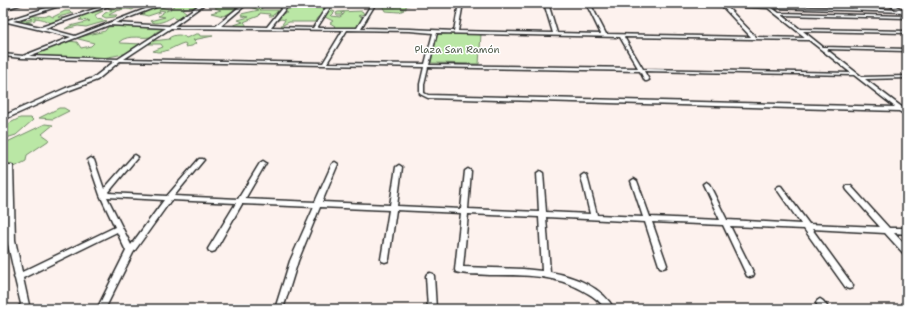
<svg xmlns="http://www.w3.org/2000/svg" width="910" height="312" viewBox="0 0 910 312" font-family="'Shantell Sans',sans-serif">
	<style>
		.green { fill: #bae7a5; stroke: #728968 }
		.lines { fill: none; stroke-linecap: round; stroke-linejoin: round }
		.street-casing { stroke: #2b2b2b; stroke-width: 3 }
		.secondary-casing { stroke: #2b2b2b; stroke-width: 3 }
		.street { fill: #fff; fill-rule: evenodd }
		.secondary { fill: #fff; fill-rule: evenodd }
		.labels { text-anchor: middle; stroke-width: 3; stroke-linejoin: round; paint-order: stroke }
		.far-park-label { font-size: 10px; fill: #4f5a4a; stroke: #fff }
	</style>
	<rect width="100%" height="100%" fill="#fdf2ee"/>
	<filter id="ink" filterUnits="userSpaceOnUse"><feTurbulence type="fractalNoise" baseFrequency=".025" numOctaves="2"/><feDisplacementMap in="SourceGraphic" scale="8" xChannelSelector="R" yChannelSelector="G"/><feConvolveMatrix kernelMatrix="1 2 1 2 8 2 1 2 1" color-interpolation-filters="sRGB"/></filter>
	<g filter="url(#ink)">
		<path class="green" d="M124 3H128L129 6 137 7 132 10C125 7 115 11 109 15H117L115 17 106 18 102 16 105 13 112 10 108 8 121 10V8L116 7 125 6Z
			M170 3H183L199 6C193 10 188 6 182 9L187 13 176 19 174 16C168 20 156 26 150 21L165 17 158 16 165 11 159 10 160 12 148 16 140 14 165 4H167L161 7 169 9 166 11 171 9 170 8 175 6 168 5Z
			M222 3H243L233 10 235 11 223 16 211 13 221 10 215 8Z
			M254 3H264V6L260 10H279L272 16H269L270 14 260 13 259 16 246 21 244 22 247 26H231L243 22 238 20 249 17 242 16 241 14 259 10 250 7 252 5H245Z
			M387 3H393L392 5 394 7 398 6 399 3 412 4 406 6V9L401 8 404 10 399 12 385 11 383 7 373 6C378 3 383 7 388 4Z
			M306 4H314L324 7 322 15 317 18 315 22H289L281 26 285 20 281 19 276 21 282 13H287L283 11Z
			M328 9 335 12 331 16 340 17 344 14V12L341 13 343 15H337L336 13 338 12 362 11 364 14 358 16 366 17 368 20 361 21 365 24 357 29 333 28 335 26 330 23 333 21 325 17Z
			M65 11H70V12L74 13 58 17 60 18 70 17 51 23C43 20 45 19 35 18V20L26 22 32 23 27 25 16 22 26 18 20 21 32 19 30 17C37 14 43 19 49 15L53 17Z
			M84 11H103L95 15 97 19 107 21 86 27 78 26 65 29 70 26 90 21 79 20 82 19 80 17 84 15 81 13Z
			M116 26 172 29 166 32 158 31 155 33V36C144 40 129 33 119 42L121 43 141 44 136 49 130 50 129 53 98 59 91 56 78 58 34 55 68 41 77 42 81 48 91 46 94 43 75 38 105 31 108 27Z
			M437 33 481 34 479 64 431 63Z
			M196 34H199L200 36H213L193 40 196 43 192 46 185 47 186 44 184 43C173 46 165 55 153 51L163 47 161 44H149L153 41 170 39 169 38C174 34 183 34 186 38Z
			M59 108H64L69 111 53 119 39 118Z
			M20 118H31L33 120 16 135 3 139V129L10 123Z
			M45 124 53 125 42 134 49 139 48 141 27 155 26 161 3 173V144Z"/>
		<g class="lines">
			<g class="street-casing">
				<path id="street" d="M62 3H68L13 21 41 27 112 3H117L45 28 75 36 161 3H166L115 23 169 26 202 3H206L174 26H216L244 3H248L221 26 267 27 286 3H290L271 27 313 28 329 3H333L317 28H357L372 3H376L361 28 410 29 454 31 459 3H463L458 31 553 33 544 3H548L557 33 601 34 586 3H590L606 34 751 37 722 6 653 4 651 3H687L765 5 762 3H766L770 6 855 8 847 3H851L860 8 898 10 886 3C894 3 900 10 907 10V12L772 8 779 13 907 16V18L782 15 800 29 907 31V33L803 31 823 47 907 49V51L826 49 862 77 907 76V78L865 79 907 111V116L899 111 428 98 420 94V84L424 67 120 61 97 80 70 90 3 120V116L66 88 93 78 115 61 22 58 3 56V54L23 56 71 37 3 21V19L8 20ZM726 6 768 8 806 38 756 37ZM109 25 166 28 118 59 29 56ZM171 28 343 30 323 63 124 59ZM347 30 410 31 433 33 425 64 327 63ZM437 33 620 37 638 68 429 65ZM624 37 809 40 851 73 643 69ZM428 67 640 71 645 81H647L649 80 644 71 854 75 895 107 428 95 424 93V84Z
					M135 155 138 157 137 158 108 193 167 196 199 159H203L204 160 203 161 174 196 238 199 260 163 263 161 266 163 245 199 315 202 332 164 335 162 338 164 322 202 390 205 396 167 399 165 402 167 397 206 461 209 465 171 468 169 471 171 468 209 539 212 537 173 540 171 543 173 546 212 590 214 581 176 584 174 587 176 597 215 643 217 631 181 634 179 637 181 650 217 720 220 703 184 706 182 709 184 727 220 801 224 776 188 779 186H781L809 224 880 227 847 190 846 188 847 186H851L889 228H907V234L894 233 907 247V255L904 254 885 233 812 229 852 284 853 286 852 288 849 289 846 288 804 229 730 226 754 274 753 276 750 277 747 276 723 225 652 222 667 265 666 267 663 268 660 267 659 265 645 222 546 217 550 272C573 276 603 287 614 309H605C600 300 591 295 582 290 553 274 522 275 490 275 479 274 467 275 456 272L455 270 461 213 396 210 389 259 388 261 385 262 382 261 381 259 389 210 320 207 298 261 283 309H275L290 261 314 207 242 204 215 251 212 252 209 251 208 249 236 203 171 200 133 253 105 309H97L126 251 117 232 23 278 29 305 27 309H17L21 304 15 279 14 277 15 276 7 240V166L8 165H12L13 166 15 240 22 272 115 227 100 195 88 160 91 158 94 160 104 189 133 156ZM107 197 164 200 131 245ZM468 214 539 217 542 271 523 269 463 267Z
					M430 273 433 274 434 276 436 309H428L426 276 427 274Z
					M820 299 823 301 829 309H820L816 303 817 301Z"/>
			</g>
			<g class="secondary-casing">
				<path id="secondary" d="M18 3H25L3 10V7Z"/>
			</g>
			<use href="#street" class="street"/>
			<use href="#secondary" class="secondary"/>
		</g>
	</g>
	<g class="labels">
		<g class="far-park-label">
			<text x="457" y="53">Plaza San Ramón</text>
		</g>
	</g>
	<rect width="910" height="312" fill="none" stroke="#fff" stroke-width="16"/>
	<rect x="8" y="8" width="894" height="296" fill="none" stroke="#2b2b2b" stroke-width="1.5" filter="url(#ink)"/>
</svg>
